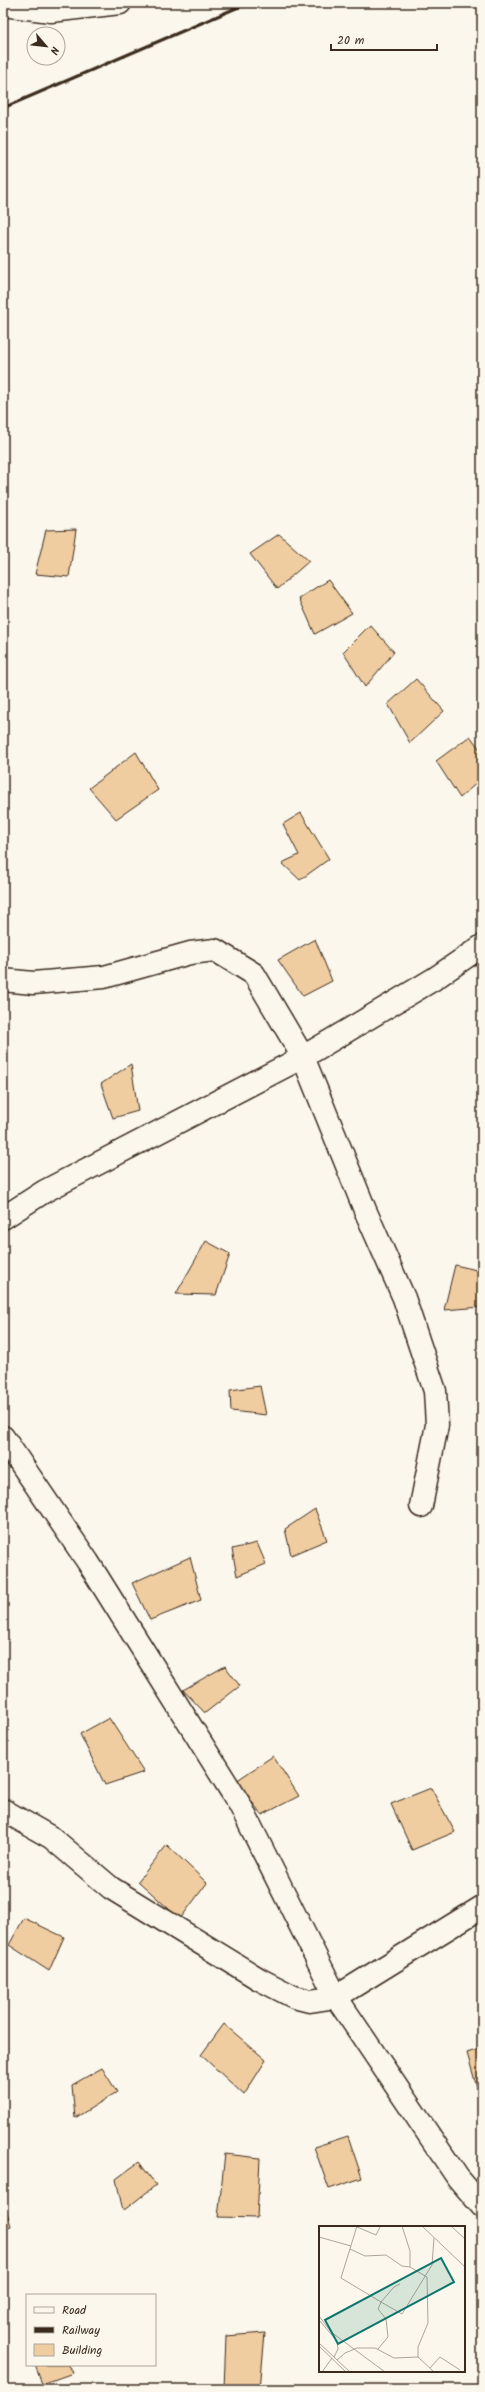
<svg xmlns="http://www.w3.org/2000/svg" width="485" height="2392" viewBox="0 0 485 2392" font-family="Kalam,sans-serif">
	<style>
		.building { fill: #f0cda1; stroke: #3b2a1e }
		.lines { fill: none; stroke-linecap: round; stroke-linejoin: round }
		.minor-casing { stroke: #3b2a1e; stroke-width: 25 }
		.minor { stroke: #fbf7ec; stroke-width: 22 }
		.rail { stroke: #3b2a1e; stroke-width: 3 }
		.inset-road { fill: none; stroke: #aea59a; stroke-width: 1 }
		.view { fill: #0f766e; fill-opacity: 0.15; stroke: #0f766e; stroke-width: 2 }
		.inset-edge { fill: none; stroke: #3b2a1e; stroke-width: 2 }
	</style>
	<rect width="100%" height="100%" fill="#fbf7ec"/>
	<filter id="ink" filterUnits="userSpaceOnUse"><feTurbulence type="fractalNoise" baseFrequency=".025" numOctaves="2"/><feDisplacementMap in="SourceGraphic" scale="8" xChannelSelector="R" yChannelSelector="G"/><feConvolveMatrix kernelMatrix="1 2 1 2 8 2 1 2 1" color-interpolation-filters="sRGB"/></filter>
	<g filter="url(#ink)">
		<path class="building" d="M76 529 69 577 35 574 46 530Z
			M279 534 309 561 277 589 250 554Z
			M328 580 352 613 315 634 299 598Z
			M370 625 394 652 365 687 343 652Z
			M416 679 444 711 410 743 388 704Z
			M470 736 482 752V778L460 798 436 761Z
			M136 752 158 790 116 819 89 788Z
			M301 813 329 859 300 880 282 863 299 855 283 824Z
			M315 939 332 981 303 996 278 960Z
			M131 1064 138 1111 113 1118 101 1084Z
			M206 1241 230 1254 216 1295 176 1294Z
			M455 1265 481 1271 482 1307 444 1310Z
			M260 1386 266 1415 231 1411 230 1390Z
			M315 1509 327 1540 291 1555 285 1529Z
			M3 1517 7 1522 3 1527Z
			M257 1543 266 1564 237 1576 232 1549Z
			M190 1557 201 1600 150 1620 132 1583Z
			M225 1666 240 1686 205 1713 183 1690Z
			M109 1718 144 1772 105 1785 80 1734Z
			M273 1756 299 1796 262 1815 236 1781Z
			M431 1788 455 1832 412 1850 391 1804Z
			M167 1845 207 1883 180 1919 138 1881Z
			M24 1918 64 1937 49 1971 9 1945Z
			M224 2024 266 2060 244 2095 201 2055Z
			M482 2048V2094L479 2095 467 2053Z
			M102 2068 117 2092 75 2118 72 2085Z
			M348 2136 362 2178 329 2189 314 2147Z
			M225 2154 260 2158 257 2218 218 2217Z
			M139 2162 156 2185 123 2211 116 2179Z
			M3 2198 11 2226 3 2229Z
			M265 2333 260 2389H224L226 2336Z
			M35 2365H69L73 2373 42 2384Z"/>
		<g class="lines">
			<g class="minor-casing">
				<path id="minor" d="M3 5 51 11 120 3
					M3 980 33 983 104 977 190 953 215 950 254 974 303 1057 434 979 482 946
					M3 1218 45 1191 303 1057 365 1210 404 1298 435 1391 437 1425 421 1506
					M3 1437 88 1562 240 1805 336 1997 458 2178 482 2206
					M3 1810 52 1838 111 1888 259 1979 294 1997 310 2001 336 1997 482 1907"/>
			</g>
			<use href="#minor" class="minor"/>
			<path class="rail" d="M3 108 248 3"/>
		</g>
	</g>
	<g transform="translate(319 2226)">
		<rect width="146" height="146" fill="#fbf7ec"/>
		<path class="inset-road" d="M38 0 22 52 62 76 59 83 67 93 69 111 59 123M83 0 91 25V41M103 0 146 41M132 0 146 13M38 1 57 9 61 1M0 11 32 20M31 23 46 30 67 29 83 40 91 41 108 51 109 97 99 121V131M81 58 75 61 62 76 83 88 113 39 115 12M0 90 12 106 66 146M0 94 18 115 19 123 15 131M0 117 31 146M0 120 27 146M18 134 26 127 38 122H56L75 132 99 131 115 146M111 142 121 131 141 144M3 146 13 132"/>
		<path class="view" d="M122 32 135 56 19 118 6 94Z"/>
		<rect width="146" height="146" class="inset-edge"/>
	</g>
	<rect width="485" height="2392" fill="none" stroke="#fbf7ec" stroke-width="16"/>
	<rect x="8" y="8" width="469" height="2376" fill="none" stroke="#3b2a1e" stroke-width="1.5" filter="url(#ink)"/>
	<rect x="26" y="2294" width="130" height="72" fill="#fbf7ec" stroke="#aea59a"/>
	<rect x="34" y="2307" width="20" height="6" fill="#fbf7ec" stroke="#aea59a"/>
	<text x="62" y="2314" font-size="12" fill="#3b2a1e">Road</text>
	<rect x="34" y="2327" width="20" height="6" fill="#3b2a1e" stroke="#aea59a"/>
	<text x="62" y="2334" font-size="12" fill="#3b2a1e">Railway</text>
	<rect x="34" y="2344" width="20" height="12" fill="#f0cda1" stroke="#aea59a"/>
	<text x="62" y="2354" font-size="12" fill="#3b2a1e">Building</text>
	<g transform="translate(46 46) rotate(118)"><circle r="19" fill="#fbf7ec" stroke="#aea59a"/>
	<path d="M0-3L7 15L0 10L-7 15Z" fill="#3b2a1e"/>
	<text y="-6" font-size="11" font-weight="bold" text-anchor="middle" fill="#3b2a1e">N</text>
	</g>
	<path d="M331 44v6h106v-6" fill="none" stroke="#3b2a1e" stroke-width="2"/>
	<text x="337" y="44" font-size="12" fill="#3b2a1e" stroke="#fbf7ec" stroke-width="3" paint-order="stroke">20 m</text>
</svg>
